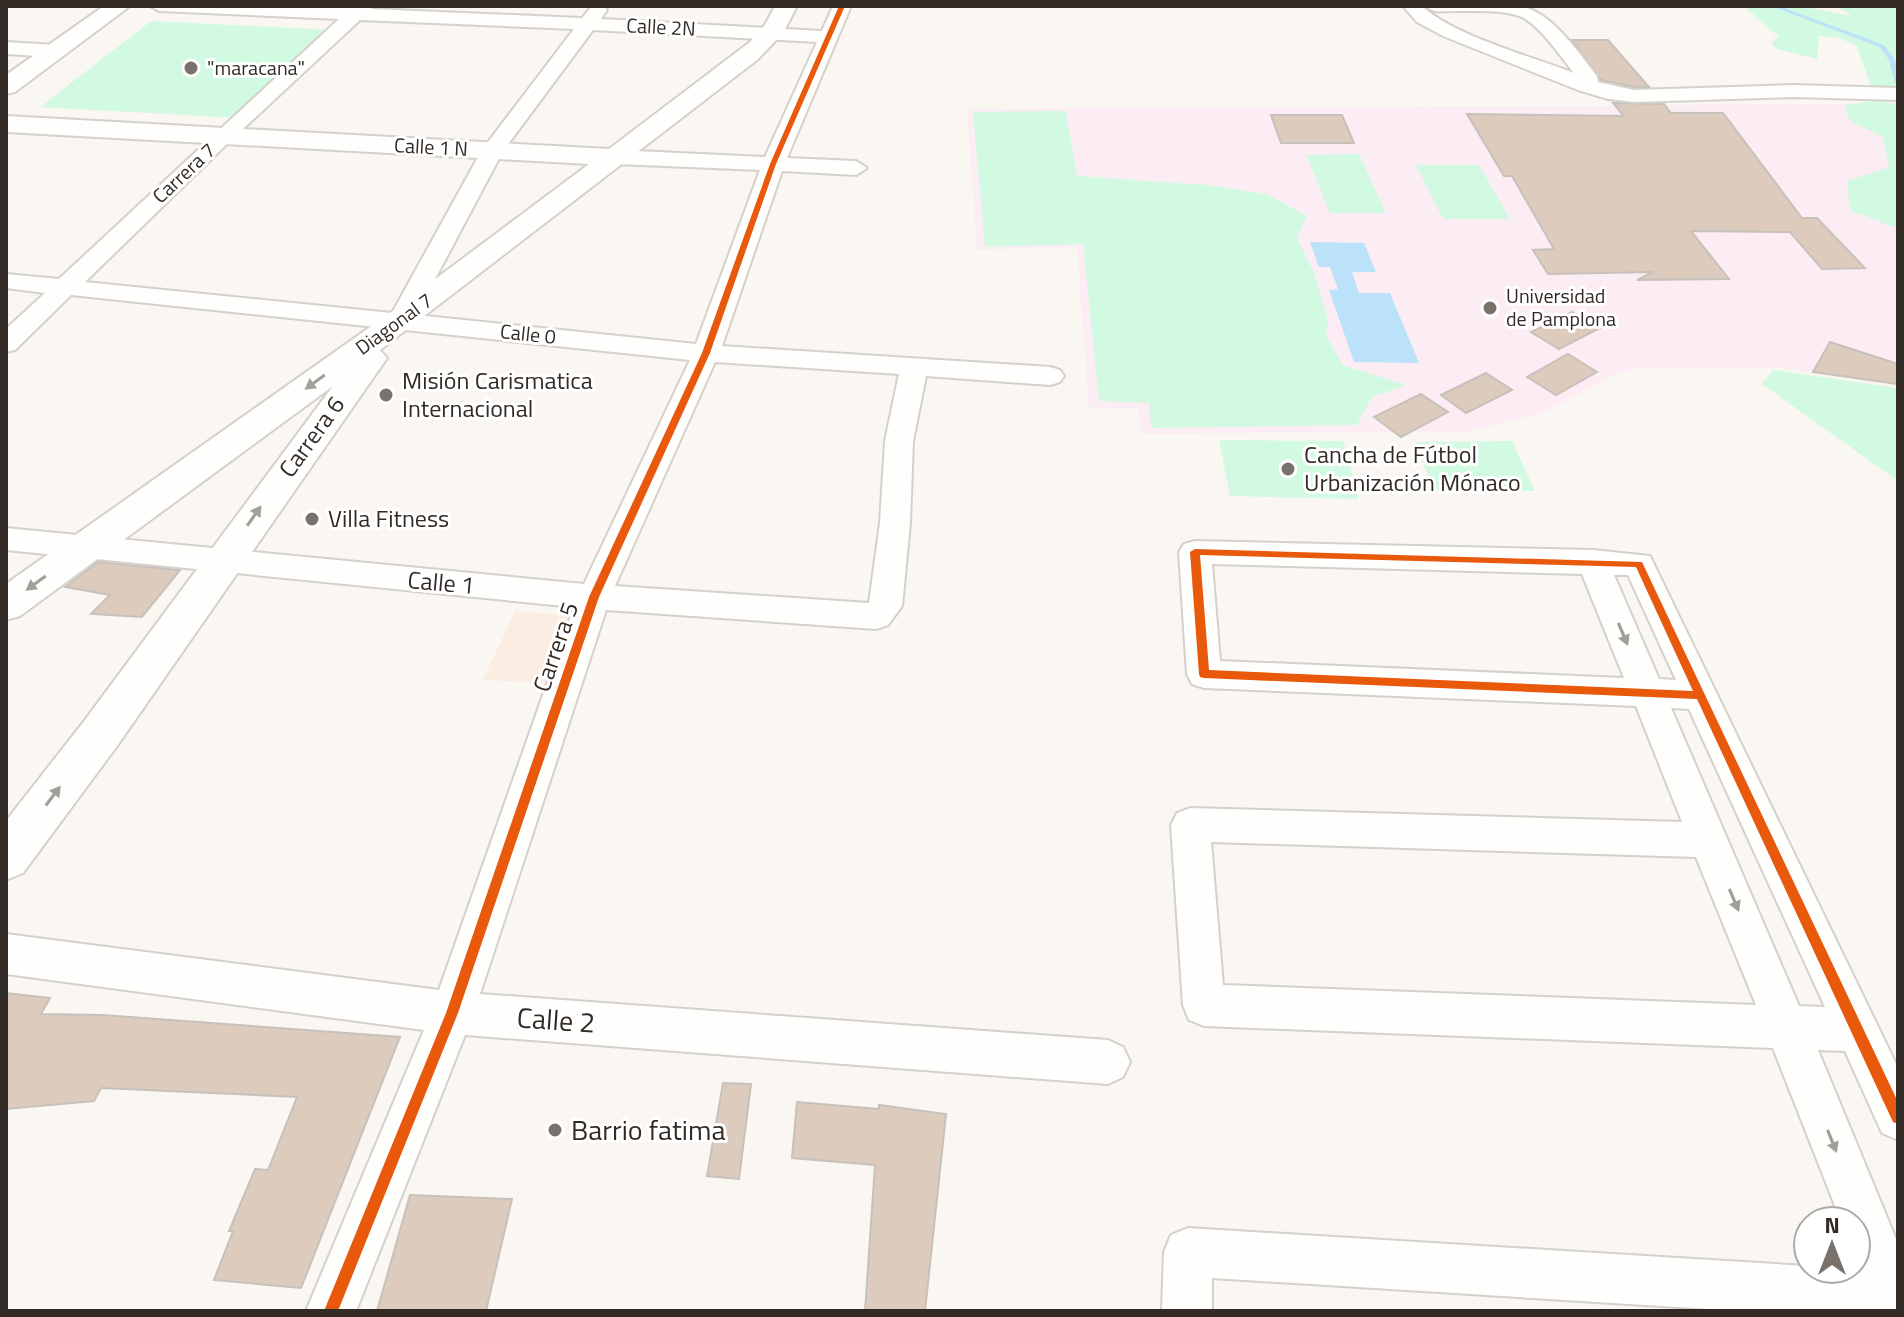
<svg xmlns="http://www.w3.org/2000/svg" width="1904" height="1317" viewBox="0 0 1904 1317" font-family="'Titillium Web',sans-serif">
	<style>
		.built { fill: #fbede2 }
		.education { fill: #fbedf3 }
		.green { fill: #d2fae2 }
		.water { fill: #bce2f9 }
		.lines { fill: none; stroke-linecap: round; stroke-linejoin: round }
		.stream { fill: #bce2f9; fill-rule: evenodd }
		.building { fill: #ddccbd; stroke: #c7c1bc; stroke-width: 2 }
		.minor-casing { stroke: #d6d0cb; stroke-width: 4 }
		.tertiary-casing { stroke: #d6d0cb; stroke-width: 4 }
		.minor { fill: #fefefd; fill-rule: evenodd }
		.tertiary { fill: #fefefd; fill-rule: evenodd }
		.cycleway-casing { stroke: #fff; stroke-width: 5 }
		.cycleway { fill: #e8590c; fill-rule: evenodd }
		.oneway { fill: #a29f9b }
		.poi-dot { fill: #78716c; stroke: #fff; stroke-width: 3 }
		.labels { text-anchor: middle; stroke-width: 6; stroke-linejoin: round; paint-order: stroke }
		.far-street-label { font-size: 20px; fill: #322a24; stroke: #fff }
		.far-poi-label { font-size: 20px; fill: #322a24; stroke: #fff; text-anchor: start }
		.poi-label { font-size: 24px; fill: #322a24; stroke: #fff; text-anchor: start }
		.street-label { font-size: 24px; fill: #322a24; stroke: #fff }
		.near-street-label { font-size: 28px; fill: #322a24; stroke: #fff }
		.near-poi-label { font-size: 28px; fill: #322a24; stroke: #fff; text-anchor: start }
	</style>
	<rect width="100%" height="100%" fill="#faf6f2"/>
	<path class="built" d="M515 611 582 617 553 683 483 680Z"/>
	<path class="education" d="M1898 104V385L1773 367H1646L1620 372 1540 414 1474 431 1141 434 1138 409 1089 408 1077 247 977 250 967 109Z"/>
	<path class="green" d="M1744 6H1799L1852 16 1836 6H1898V91L1872 88 1856 45 1839 38 1819 36 1817 59 1777 49 1771 43 1779 37Z
		M151 21 332 30 239 118 40 107Z
		M1875 101 1898 104V229L1850 210 1847 181 1889 167 1883 137 1850 121 1844 105Z
		M1066 111 1077 176 1207 185 1267 194 1307 216 1297 237 1315 276 1328 320 1326 336 1343 365 1406 385 1372 397 1357 425 1151 428 1149 403 1099 401 1083 244 985 247 973 112Z
		M1359 154 1386 213H1330L1306 155Z
		M1416 165H1479L1510 219H1443Z
		M1773 370 1898 388V481L1762 384Z
		M1219 440 1343 441 1359 499 1230 496Z
		M1512 441 1535 491 1433 490 1416 442Z"/>
	<path class="water" d="M1310 242 1364 243 1376 272H1352L1359 293H1390L1419 363 1354 362 1329 290 1338 289 1330 267H1319Z"/>
	<g class="lines">
		<path class="stream" d="M1771 6H1779L1884 45 1895 60 1898 72V85L1895 83 1889 60 1880 47Z"/>
	</g>
	<path class="building" d="M1572 40H1608L1649 87H1634L1601 80Z
		M1613 103 1664 104 1671 113H1723L1802 218H1817L1865 268 1822 269 1790 232 1691 231 1729 279 1637 280 1653 272 1548 274 1533 250 1554 249 1512 176H1504L1467 114 1624 116Z
		M1271 115H1342L1354 143H1281Z
		M1572 312 1600 328 1559 349 1531 332Z
		M1830 342 1898 364V384L1813 372Z
		M1568 354 1597 372 1556 395 1527 377Z
		M1486 373 1512 390 1466 413 1441 395Z
		M1421 394 1448 412 1401 437 1374 417Z
		M98 562 138 566 180 570 142 617 91 614 110 595 65 587Z
		M6 993 50 998 41 1014 103 1015 400 1037 301 1288 214 1280 233 1231H229L255 1169 268 1170 297 1097 101 1088 94 1101 6 1109Z
		M723 1083 751 1084 739 1179 707 1176Z
		M797 1102 879 1109V1105L946 1114 925 1311H865L875 1165 792 1158Z
		M410 1195 512 1199 486 1311H377Z"/>
	<g class="lines">
		<g class="minor-casing">
			<path id="minor" d="M150 6 351 8 373 6 371 9 582 18 592 6H604L607 10 601 19 822 31 833 6H851L787 158 856 161 867 168 856 175 782 171 722 346 1050 367 1060 370 1064 376 1060 382 1050 385 926 376 913 441 910 523 902 606 888 625 876 629 606 610 480 994 1108 1040 1123 1047 1130 1062 1123 1077 1108 1084 465 1035 356 1311H306L424 1030 6 974V934L439 990 574 607 6 550V528L584 584 690 360 71 295 15 350 6 352V329L45 293 6 288V274L59 279 339 19 159 11ZM360 20 574 29 482 150 392 313 85 282 230 141ZM593 30 817 42 765 157 616 150 605 157 616 164 760 170 696 344 416 315 503 151ZM715 362 899 374 885 441 880 523 869 603 615 586Z
				M1403 6H1422C1452 35 1533 57 1574 73 1561 57 1540 26 1522 17 1503 8 1456 12 1434 11L1425 6H1520C1552 12 1577 51 1597 76L1598 82 1634 90 1793 85 1898 88V100L1793 97 1634 102 1608 99 1578 90 1443 36 1417 22Z
				M6 42 56 45 66 51 56 57 6 54Z
				M1195 541 1593 550 1650 556 1898 1068V1140L1882 1133 1845 1051 1818 1050 1898 1244V1311H1741L1212 1278V1311H1162L1164 1252 1171 1235 1188 1228 1808 1266V1269H1860L1856 1260V1221H1841L1773 1048 1204 1026 1189 1020 1183 1005 1171 825 1177 813 1190 808 1682 822 1636 706 1204 688 1192 684 1187 674 1179 552 1184 544ZM1212 564 1582 574 1624 678 1220 661ZM1614 575H1628L1676 680 1659 679ZM1671 708 1689 709 1825 1007 1799 1006ZM1211 842 1696 857 1756 1005 1223 985Z"/>
		</g>
		<g class="tertiary-casing">
			<path id="tertiary" d="M104 6H130L15 92 6 94V75Z
				M775 6H797L783 33 757 60 380 350 387 358 117 746 23 873 6 880V821L85 720 333 386 20 616 6 620V584L390 313 589 164 6 132V116L609 149 750 42 765 25Z"/>
		</g>
		<use href="#minor" class="minor"/>
		<use href="#tertiary" class="tertiary"/>
		<g class="cycleway-casing">
			<path id="cycleway" d="M839 6H845L776 164 710 353 599 597 458 1013 338 1311H324L446 1013 589 597 702 353 770 164Z
				M1195 549 1642 562 1898 1102V1124L1893 1122 1697 699 1204 678 1200 677 1199 674 1190 552ZM1200 555 1636 567 1693 691 1209 670Z"/>
		</g>
		<use href="#cycleway" class="cycleway"/>
	</g>
	<defs><path id="oneway-solid" d="M-6-.8H1V-3.2L6.5 0L1 3.2V.8H-6Z" transform="scale(2)"/></defs>
	<g class="oneway">
		<use href="#oneway-solid" transform="translate(315 382) rotate(144)"/>
		<use href="#oneway-solid" transform="translate(254 516) rotate(-55)"/>
		<use href="#oneway-solid" transform="translate(36 583) rotate(144)"/>
		<use href="#oneway-solid" transform="translate(1623 634) rotate(67)"/>
		<use href="#oneway-solid" transform="translate(53 796) rotate(-53)"/>
		<use href="#oneway-solid" transform="translate(1734 900) rotate(67)"/>
		<use href="#oneway-solid" transform="translate(1832 1141) rotate(68)"/>
	</g>
	<g class="poi-dot">
		<circle cx="191" cy="68" r="8"/>
		<circle cx="1490" cy="308" r="8"/>
		<circle cx="386" cy="395" r="8"/>
		<circle cx="1288" cy="469" r="8"/>
		<circle cx="312" cy="519" r="8"/>
		<circle cx="555" cy="1130" r="8"/>
	</g>
	<g class="labels">
		<g class="far-street-label">
			<text transform="translate(661 27) rotate(3)" y="7">Calle 2N</text>
			<text transform="translate(431 147) rotate(3)" y="7">Calle 1 N</text>
			<text transform="translate(184 173) rotate(-43)" y="7">Carrera 7</text>
			<text transform="translate(394 324) rotate(-36)" y="7">Diagonal 7</text>
			<text transform="translate(528 334) rotate(6)" y="7">Calle 0</text>
		</g>
		<g class="far-poi-label">
			<text x="207" y="75">"maracana"</text>
			<text x="1506" y="303">Universidad<tspan x="1506" dy="23">de Pamplona</tspan></text>
		</g>
		<g class="poi-label">
			<text x="402" y="389">Misión Carismatica<tspan x="402" dy="28">Internacional</tspan></text>
			<text x="1304" y="463">Cancha de Fútbol<tspan x="1304" dy="28">Urbanización Mónaco</tspan></text>
			<text x="328" y="527">Villa Fitness</text>
		</g>
		<g class="street-label">
			<text transform="translate(312 437) rotate(-54)" y="8">Carrera 6</text>
			<text transform="translate(441 583) rotate(5)" y="8">Calle 1</text>
			<text transform="translate(556 647) rotate(-71)" y="8">Carrera 5</text>
		</g>
		<g class="near-street-label">
			<text transform="translate(556 1020) rotate(4)" y="10">Calle 2</text>
		</g>
		<g class="near-poi-label">
			<text x="571" y="1140">Barrio fatima</text>
		</g>
	</g>
	<rect width="1904" height="1317" fill="none" stroke="#322a24" stroke-width="16"/>
	<g transform="translate(1832 1245)"><circle r="38" fill="#ffffff" stroke="#adaaa7" stroke-width="2"/>
	<path d="M0-6L14 30L0 20L-14 30Z" fill="#78716c"/>
	<text y="-12" font-size="22" font-weight="bold" text-anchor="middle" fill="#322a24">N</text>
	</g>
</svg>
